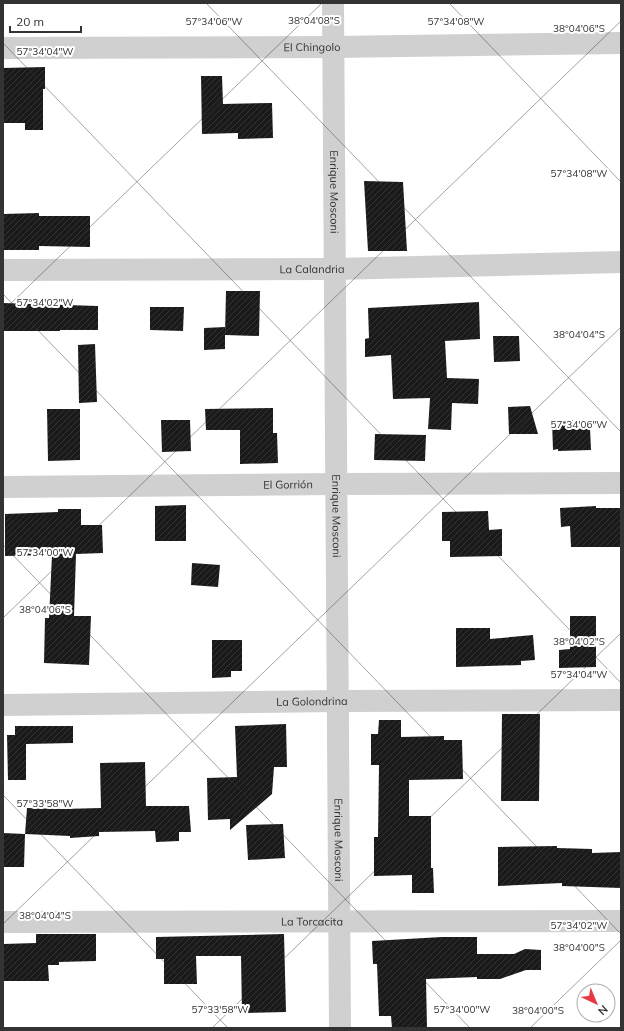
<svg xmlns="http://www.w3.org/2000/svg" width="624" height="1031" viewBox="0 0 624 1031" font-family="Mulish,sans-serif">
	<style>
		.building { fill: url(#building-hatch) }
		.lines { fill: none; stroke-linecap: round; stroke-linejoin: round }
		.street { stroke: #d0d0d0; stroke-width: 22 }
		.ticks { fill: none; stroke: #333; stroke-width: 1; stroke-opacity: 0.45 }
		.labels { text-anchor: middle; stroke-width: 4; stroke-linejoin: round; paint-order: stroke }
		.street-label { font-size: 11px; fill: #333; stroke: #fff }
		.ticks-label { font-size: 10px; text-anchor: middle; fill: #333; stroke: #fff; stroke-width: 4; stroke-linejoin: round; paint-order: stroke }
	</style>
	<defs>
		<pattern id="building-hatch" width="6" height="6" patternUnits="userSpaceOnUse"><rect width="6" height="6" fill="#1a1a1a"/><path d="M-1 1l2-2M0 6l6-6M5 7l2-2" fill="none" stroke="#333"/></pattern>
	</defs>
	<rect width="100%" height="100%" fill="#fff"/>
	<path class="building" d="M45 67V89H43V130H25V123H3V68Z
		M201 76H222L223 104 272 103 273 138 238 139V133L202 134Z
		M364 181 403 182 407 251H368Z
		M39 213V216H90V247L39 246V250H3V214Z
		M226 291H260L259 336 225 335V349L204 350V328L225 327V334Z
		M479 302 480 339 445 341 447 378 479 379 478 404 452 403 451 430 428 429 430 398 393 399 391 355 365 357V339L369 338 368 308Z
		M3 303 98 306V330H60V331H3Z
		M150 307H184L183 331 150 330Z
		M493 336H519L520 361 494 362Z
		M95 344 97 402 79 403 78 345Z
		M530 406 538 434H509L508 407Z
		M273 408V433H277L278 463 240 464V430H206L205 409Z
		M47 409H80V460L48 461Z
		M161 420H190L191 451 162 452Z
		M573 420V429L590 428 591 450 558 451V449L553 450 552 421Z
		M375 434 426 435 425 461 374 460Z
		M186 505V541H155V506Z
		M596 506V508H621V547H571L570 526 561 527 560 508Z
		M58 509H81V525H102L103 553 76 554 74 616H91L89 665 44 663 45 618H49L52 555 5 556V514L58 512Z
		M488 511 489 530 502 529V556L450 557V541H442V512Z
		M192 563 220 565 218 587 191 585Z
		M570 616H596V667L559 668V650L570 649Z
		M456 628H490V639L533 635 535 660 521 661V665L456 667Z
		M212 640H242V671H231V677L212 678Z
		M502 714H540L539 801H501Z
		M379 720H401V737L444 736V740H462L463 779 409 780V816H431V868H433L434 893H412V875L374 876V837H378L379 765H371V734H378Z
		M286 724 287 767H274L272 794 230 830V819L208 820 207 778 237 777 235 726Z
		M15 726H73V743L26 744V780H8L7 735H15Z
		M145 762 146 806H189L191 832H179V841L156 842 155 831 99 832V836L70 838V836L25 834 27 808 62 809 101 808 100 763Z
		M283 824 285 858 248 860 246 825Z
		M3 833 25 834 24 867H3Z
		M557 846V848L592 849V853L621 852V888L562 886V883L498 886V847Z
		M36 934H96V961L59 962V965H48L49 981H3V944L36 943Z
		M284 934 286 1012 242 1013 241 956H196L197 984H164V959H156V937Z
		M442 937H477V954H514L525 949 541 950V970H526L500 979H477V977L426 979 427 1028H392L391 1016H379L377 964H373L372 941Z"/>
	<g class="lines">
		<g class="street">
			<path id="s1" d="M333 3 340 1028"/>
			<path id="s2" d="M3 48 333 47 621 43"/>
			<path id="s3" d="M3 270 335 269 621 262"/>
			<path id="s4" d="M3 487 337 484 621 483"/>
			<path id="s5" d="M3 705 338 701 621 700"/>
			<path id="s6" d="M3 922 621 921"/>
		</g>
	</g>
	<path class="ticks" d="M206 3 621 432M449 3 621 182M3 5 5 3M3 43 621 683M3 294 621 934M3 311 322 3M3 545 470 1028M3 618 621 21M3 795 228 1028M3 924 621 327M212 1028 621 633M530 1028 621 940"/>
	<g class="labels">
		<g class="street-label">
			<text dy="4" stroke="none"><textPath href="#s2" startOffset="309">El Chingolo</textPath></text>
			<text dy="4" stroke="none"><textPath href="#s1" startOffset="189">Enrique Mosconi</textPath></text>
			<text dy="4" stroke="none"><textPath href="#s3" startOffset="309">La Calandria</textPath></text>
			<text dy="4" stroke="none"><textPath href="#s4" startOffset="285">El Gorrión</textPath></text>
			<text dy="4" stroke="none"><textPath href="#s1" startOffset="513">Enrique Mosconi</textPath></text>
			<text dy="4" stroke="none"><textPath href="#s5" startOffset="309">La Golondrina</textPath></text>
			<text dy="4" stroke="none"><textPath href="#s1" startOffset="837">Enrique Mosconi</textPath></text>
			<text dy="4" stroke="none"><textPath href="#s6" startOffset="309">La Torcacita</textPath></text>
		</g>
	</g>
	<g class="ticks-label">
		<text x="314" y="24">38°04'08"S</text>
		<text x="214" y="25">57°34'06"W</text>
		<text x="456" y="25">57°34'08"W</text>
		<text x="579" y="32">38°04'06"S</text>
		<text x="45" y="55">57°34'04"W</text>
		<text x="579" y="177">57°34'08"W</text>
		<text x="45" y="306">57°34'02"W</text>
		<text x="579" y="338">38°04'04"S</text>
		<text x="579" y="428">57°34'06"W</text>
		<text x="45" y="556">57°34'00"W</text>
		<text x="45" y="613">38°04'06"S</text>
		<text x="579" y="645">38°04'02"S</text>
		<text x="579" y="678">57°34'04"W</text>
		<text x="45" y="807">57°33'58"W</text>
		<text x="45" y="919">38°04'04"S</text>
		<text x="579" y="929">57°34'02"W</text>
		<text x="579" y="951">38°04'00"S</text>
		<text x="220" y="1013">57°33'58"W</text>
		<text x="462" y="1013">57°34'00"W</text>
		<text x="538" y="1014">38°04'00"S</text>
	</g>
	<rect width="624" height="1031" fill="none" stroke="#333333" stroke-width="8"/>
	<g transform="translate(596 1003) rotate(136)"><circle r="19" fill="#ffffff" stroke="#adadad"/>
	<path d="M0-3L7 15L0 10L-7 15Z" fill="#e63946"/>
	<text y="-6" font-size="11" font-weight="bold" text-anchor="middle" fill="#333333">N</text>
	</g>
	<path d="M10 26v6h71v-6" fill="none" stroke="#333333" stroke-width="2"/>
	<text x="16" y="26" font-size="12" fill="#333333" stroke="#ffffff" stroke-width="3" paint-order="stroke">20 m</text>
</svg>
